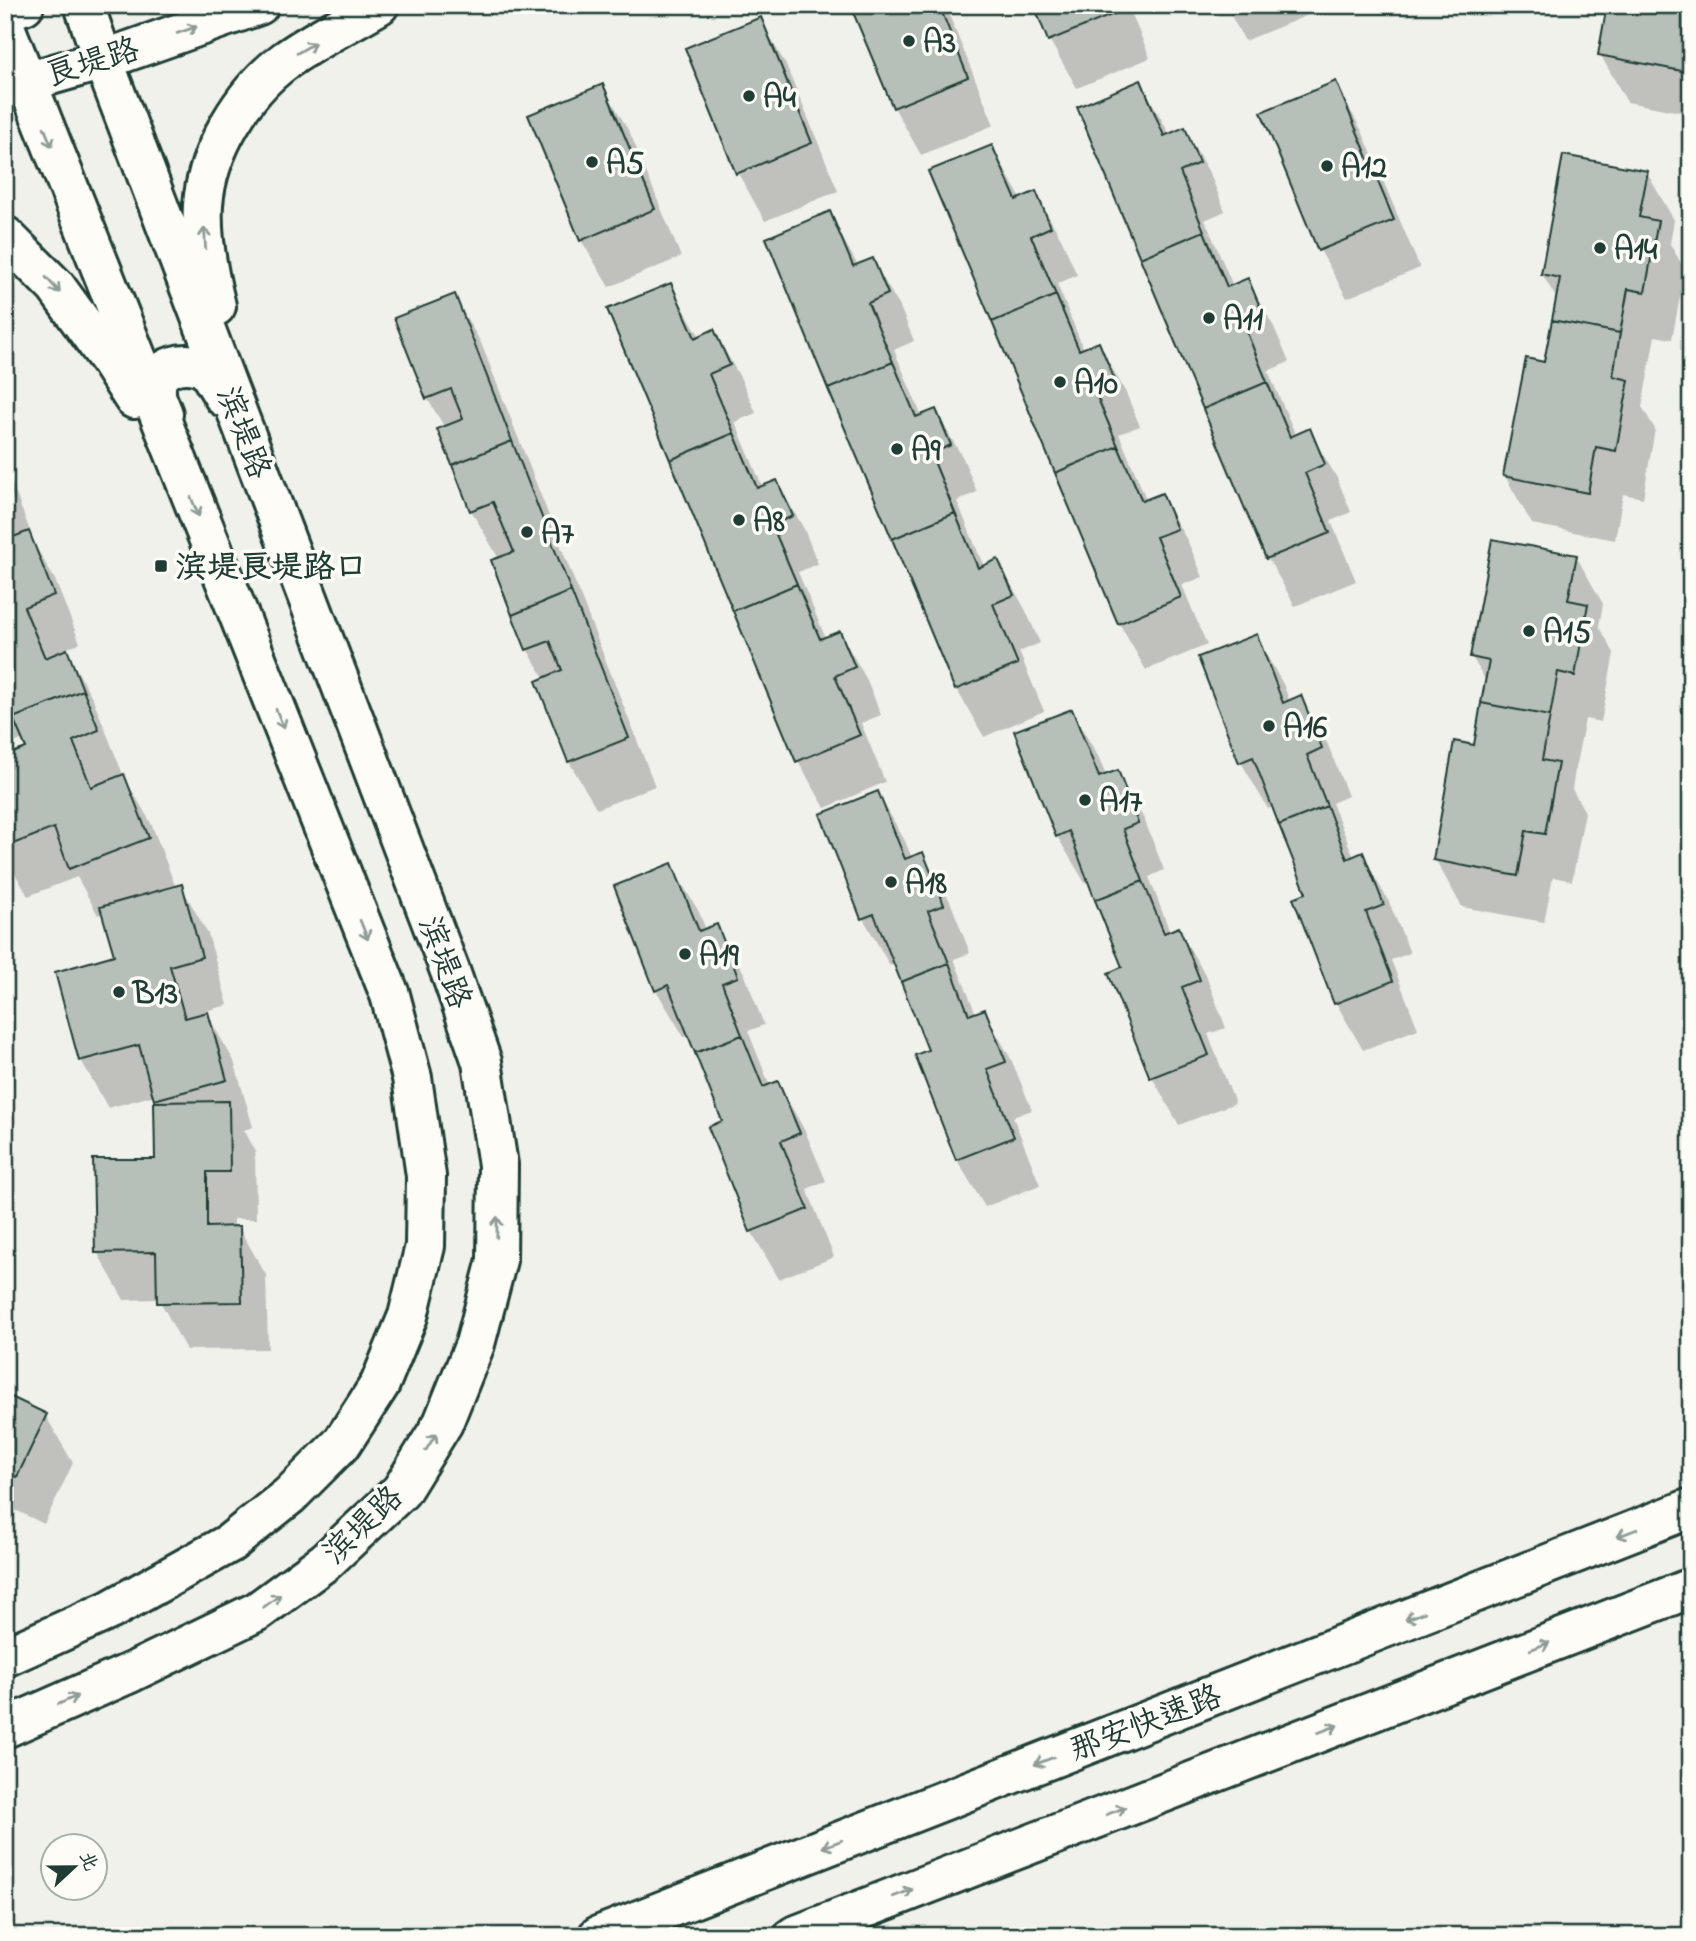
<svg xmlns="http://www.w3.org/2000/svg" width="1696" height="1941" viewBox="0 0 1696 1941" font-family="'Indie Flower','LXGW WenKai TC',sans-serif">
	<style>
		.shadow { fill: #0003 }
		.building { fill: #b6bfb8; stroke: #1f3d34; stroke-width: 2 }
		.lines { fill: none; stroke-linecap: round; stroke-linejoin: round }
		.minor-casing { stroke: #1f3d34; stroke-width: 44 }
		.major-casing { stroke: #1f3d34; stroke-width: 44 }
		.highway-casing { stroke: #1f3d34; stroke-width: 44 }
		.minor { stroke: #fdfcf7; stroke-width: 38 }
		.major { stroke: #fdfcf7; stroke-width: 38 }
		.highway { stroke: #fdfcf7; stroke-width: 38 }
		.oneway { stroke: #8e9c96 }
		.poi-dot { fill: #1f3d34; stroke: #fdfcf7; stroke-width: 2.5 }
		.labels { text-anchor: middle; stroke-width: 7; stroke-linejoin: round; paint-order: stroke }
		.poi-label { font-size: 32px; font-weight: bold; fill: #1f3d34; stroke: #fdfcf7; text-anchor: start }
		.street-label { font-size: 32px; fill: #1f3d34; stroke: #fdfcf7 }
	</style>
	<rect width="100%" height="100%" fill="#f0f1eb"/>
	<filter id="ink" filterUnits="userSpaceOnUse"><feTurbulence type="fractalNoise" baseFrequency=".0143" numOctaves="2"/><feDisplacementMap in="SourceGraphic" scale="14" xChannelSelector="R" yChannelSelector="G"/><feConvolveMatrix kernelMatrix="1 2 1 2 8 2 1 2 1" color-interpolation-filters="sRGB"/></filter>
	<g filter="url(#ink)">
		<path class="shadow" d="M852 5H945L994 125 921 155 894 107Z
			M1035 5H1128L1150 58 1077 88 1050 41Z
			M1225 5H1316L1318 11 1245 41Z
			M1691 5V114L1627 102 1600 54Z
			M760 19 787 67 838 191 765 221 738 173 687 49Z
			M1141 82 1170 135 1184 129 1211 176 1225 211 1205 220 1233 286 1247 280 1274 327 1289 362 1268 371 1296 436 1309 431 1337 478 1351 512 1331 521 1356 581 1295 606 1268 558 1079 108Z
			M1335 83 1362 131 1420 268 1347 298 1320 250 1263 113Z
			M603 86 630 133 681 257 609 287 581 240Z
			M992 147 1021 199 1035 193 1062 240 1077 275 1057 284 1084 350 1098 344 1125 391 1140 426 1119 434 1147 501 1161 495 1188 542 1203 577 1182 585 1207 645 1146 670 1119 623Z
			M1647 173 1674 220 1670 244 1685 270 1672 339 1655 336 1642 407 1655 429 1643 498 1623 494 1615 540 1532 524 1505 476 1546 364 1558 301 1542 274Z
			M829 213 858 266 872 260 900 307 914 341 894 350 922 417 935 411 963 458 977 492 957 501 984 567 998 561 1025 609 1040 643 1019 652 1044 711 984 737 957 690 768 239Z
			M670 285 700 337 714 331 741 379 756 413 735 422 763 488 777 482 804 529 818 564 798 572 826 639 840 633 867 680 881 715 861 723 885 782 825 808 798 761Z
			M454 296 481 343 655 786 597 809 569 762 538 682 545 679 527 649 499 559 471 510 445 428 427 398Z
			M5 465 36 547 55 580 80 643 65 649 93 699 124 777 151 823 176 888 181 886 208 934 228 1005 205 1011 234 1061 253 1127 244 1130 255 1150 256 1219H233V1228H239L266 1275 268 1349 186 1350 159 1299 124 1300 97 1252 157 1161 158 1103 155 1095 108 1108 81 1060 116 956 104 913 98 915 77 877 28 896 5 856V758L28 749 24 739 5 746V488L13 508 16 506 5 479Z
			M1576 556 1603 604 1599 626 1614 653 1601 722 1585 719 1576 764 1572 789 1585 812 1572 881 1553 877 1544 922 1462 907 1435 859 1475 747 1487 683 1472 657Z
			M1256 637 1283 684 1290 702 1301 697 1328 745 1348 796 1332 803 1354 858 1362 855 1389 902 1410 953 1391 960 1418 1029 1363 1050 1336 1003 1308 894 1274 807 1268 809 1241 762Z
			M1072 711 1099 758 1106 776 1117 772 1144 819 1164 870 1149 877 1170 932 1178 929 1206 976 1226 1028 1208 1034 1235 1103 1179 1125 1152 1077 1111 974 1124 968 1090 881 1085 883 1057 836Z
			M878 793 905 841 912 858 922 854 950 901 970 953 954 959 976 1014 984 1011 1011 1059 1032 1110 1013 1117 1040 1185 985 1207 957 1160 917 1056 930 1051 894 964 890 966 863 918 822 815Z
			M671 865 699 912 706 930 716 926 744 973 764 1025 748 1031 770 1086 778 1083 805 1131 826 1181 807 1189 834 1257 779 1279 751 1231 724 1122 690 1035 684 1037 656 990Z
			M5 1396 45 1415 73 1463 44 1524 5 1505Z"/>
		<path class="building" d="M850 5H939L968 77 893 108Z
			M1034 5H1122L1124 10 1048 41Z
			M1607 5H1691V25L1682 71 1598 55Z
			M761 17 812 143 736 174 685 48Z
			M1141 80 1164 136 1185 127 1199 163 1180 172 1204 231 1140 258 1077 107Z
			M1336 81 1394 220 1318 251 1261 112Z
			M603 84 655 209 580 241 528 115Z
			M992 145 1016 200 1036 191 1051 227 1031 236 1056 295 992 322 928 171Z
			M1563 155 1648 171 1639 217 1658 221 1645 292 1628 289 1620 333 1552 320 1560 278 1541 274Z
			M830 211 853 266 873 258 888 294 868 303 893 362 828 389 766 238Z
			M1204 231 1227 287 1248 278 1263 314 1243 323 1267 382 1203 409 1140 258Z
			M671 283 695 338 714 329 730 365 709 374 734 433 670 460 607 309Z
			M455 294 512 441 452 465 437 429 463 419 451 389 426 399 394 318Z
			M1056 295 1079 350 1099 342 1114 378 1093 387 1118 446 1055 473 992 322Z
			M1552 320 1620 333 1613 376 1629 380 1616 451 1596 447 1588 493 1503 476 1526 358 1544 362Z
			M893 362 916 417 936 409 951 445 931 454 955 513 892 539 828 389Z
			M1267 382 1290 437 1310 428 1325 464 1305 473 1330 533 1266 559 1203 409Z
			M734 433 757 488 777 480 793 516 772 525 797 584 733 611 670 460Z
			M512 441 571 591 512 615 491 560 514 552 493 502 470 511 452 465Z
			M1118 446 1142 501 1162 493 1177 529 1156 537 1181 597 1118 624 1055 473Z
			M955 513 978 568 998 559 1014 595 993 604 1018 664 955 690 892 539Z
			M29 531 54 595 24 607 45 658 67 649 83 690 13 718 5 697V540Z
			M1492 539 1577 555 1568 600 1588 604 1575 676 1558 672 1550 716 1481 703 1489 661 1470 657Z
			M797 584 820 639 840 631 855 667 835 676 860 735 796 762 733 611Z
			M571 591 629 738 568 762 536 681 562 670 550 641 526 650 512 615Z
			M1257 634 1283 703 1301 695 1322 748 1307 755 1327 806 1279 825 1253 757 1239 763 1198 657Z
			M83 690 99 730 73 741 91 787 124 774 149 838 69 869 54 828 5 847V756L26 748 13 718Z
			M1481 703 1550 716 1542 760 1558 763 1545 834 1526 831 1518 876 1433 860 1454 741 1474 745Z
			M1072 709 1099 777 1118 770 1138 823 1123 829 1143 881 1095 900 1069 831 1056 837 1014 731Z
			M878 791 905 859 923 852 944 905 928 911 949 963 901 982 874 914 861 919 820 814Z
			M1327 806 1347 859 1363 852 1384 905 1366 912 1393 981 1334 1004 1293 898 1306 893 1279 825Z
			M672 863 699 931 717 924 738 977 722 983 742 1035 695 1053 668 985 655 991 614 886Z
			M1143 881 1164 933 1179 927 1200 980 1182 987 1209 1055 1150 1078 1108 973 1122 967 1095 900Z
			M182 884 202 957 170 966 185 1018 208 1012 227 1080 154 1100 139 1045 79 1061 55 972 114 955 100 907Z
			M949 963 969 1015 985 1009 1006 1062 987 1069 1014 1137 956 1160 915 1055 928 1050 901 982Z
			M742 1035 763 1087 778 1081 800 1133 781 1141 808 1209 750 1232 708 1127 722 1121 695 1053Z
			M229 1101 230 1172H207V1227L240 1226 242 1302 157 1303 156 1252 95 1253 93 1159H155L154 1102Z
			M5 1394 47 1414 17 1477 5 1472Z"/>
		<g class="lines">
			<g class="minor-casing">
				<path id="minor" d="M5 27 390 995 412 1078 426 1176 425 1246 408 1316 380 1384 342 1443 290 1495 230 1543 110 1610 5 1657
					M5 236 56 287 109 360 134 399
					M216 306C208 274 201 239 203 205 207 151 243 91 286 60 315 39 349 23 379 5
					M163 414C161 408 156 399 156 392 154 363 188 359 207 369L224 397
					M5 1728 132 1672 258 1611 326 1561 401 1491 443 1423 475 1344 497 1260 498 1165 482 1062 450 971 103 60 84 5"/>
			</g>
			<g class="major-casing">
				<path id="major" d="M5 11 24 5
					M5 88 103 60 259 5"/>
			</g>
			<g class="highway-casing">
				<path id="highway" d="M598 1936 1691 1508
					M794 1936 1691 1588"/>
			</g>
			<use href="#minor" class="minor"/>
			<use href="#major" class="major"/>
			<use href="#highway" class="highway"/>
		</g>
		<defs><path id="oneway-shaft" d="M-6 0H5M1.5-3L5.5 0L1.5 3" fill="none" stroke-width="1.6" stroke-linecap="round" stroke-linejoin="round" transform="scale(1.75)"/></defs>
		<g class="oneway">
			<use href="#oneway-shaft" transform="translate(187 30) rotate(-19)"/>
			<use href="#oneway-shaft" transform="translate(306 48) rotate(-30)"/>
			<use href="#oneway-shaft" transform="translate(48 137) rotate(68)"/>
			<use href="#oneway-shaft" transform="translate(205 238) rotate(-93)"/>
			<use href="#oneway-shaft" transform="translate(53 285) rotate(48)"/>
			<use href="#oneway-shaft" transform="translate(195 507) rotate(68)"/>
			<use href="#oneway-shaft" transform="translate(280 719) rotate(68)"/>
			<use href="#oneway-shaft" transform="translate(364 930) rotate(68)"/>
			<use href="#oneway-shaft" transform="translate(497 1227) rotate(-89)"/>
			<use href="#oneway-shaft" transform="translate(431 1442) rotate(-58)"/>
			<use href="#oneway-shaft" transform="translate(1627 1533) rotate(159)"/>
			<use href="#oneway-shaft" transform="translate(272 1601) rotate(-36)"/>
			<use href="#oneway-shaft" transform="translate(1415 1616) rotate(159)"/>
			<use href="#oneway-shaft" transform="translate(1540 1646) rotate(-21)"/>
			<use href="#oneway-shaft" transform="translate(68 1700) rotate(-24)"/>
			<use href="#oneway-shaft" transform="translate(1328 1729) rotate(-21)"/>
			<use href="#oneway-shaft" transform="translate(1044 1761) rotate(159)"/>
			<use href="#oneway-shaft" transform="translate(1116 1811) rotate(-21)"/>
			<use href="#oneway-shaft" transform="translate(832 1844) rotate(159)"/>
			<use href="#oneway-shaft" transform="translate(903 1893) rotate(-21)"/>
		</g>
	</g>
	<g class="poi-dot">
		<circle cx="909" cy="41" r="7"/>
		<circle cx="749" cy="96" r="7"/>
		<circle cx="592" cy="162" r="7"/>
		<circle cx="1327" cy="166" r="7"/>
		<circle cx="1600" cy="248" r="7"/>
		<circle cx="1209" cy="318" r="7"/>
		<circle cx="1060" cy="382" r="7"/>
		<circle cx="897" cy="449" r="7"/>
		<circle cx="739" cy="520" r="7"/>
		<circle cx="527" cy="532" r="7"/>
		<rect x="154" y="559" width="14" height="14" rx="3.5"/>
		<circle cx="1529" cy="631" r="7"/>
		<circle cx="1269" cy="726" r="7"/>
		<circle cx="1085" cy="800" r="7"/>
		<circle cx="891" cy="882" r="7"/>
		<circle cx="685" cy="954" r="7"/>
		<circle cx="119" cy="992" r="7"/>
	</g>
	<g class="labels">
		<g class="poi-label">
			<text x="923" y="52">A3</text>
			<text x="763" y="107">A4</text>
			<text x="606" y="173">A5</text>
			<text x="1341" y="177">A12</text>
			<text x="1614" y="259">A14</text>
			<text x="1223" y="329">A11</text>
			<text x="1074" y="393">A10</text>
			<text x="911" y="460">A9</text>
			<text x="753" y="531">A8</text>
			<text x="541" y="543">A7</text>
			<text x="175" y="577">滨堤良堤路口</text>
			<text x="1543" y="642">A15</text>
			<text x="1283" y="737">A16</text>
			<text x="1099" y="811">A17</text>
			<text x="905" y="893">A18</text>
			<text x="699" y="965">A19</text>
			<text x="133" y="1003">B13</text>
		</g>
		<g class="street-label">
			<text transform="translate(92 61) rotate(-17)" y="11">良堤路</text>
			<text transform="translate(245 432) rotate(69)" y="11">滨堤路</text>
			<text transform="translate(446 962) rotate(70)" y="11">滨堤路</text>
			<text transform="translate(362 1524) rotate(-44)" y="11">滨堤路</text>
			<text transform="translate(1145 1722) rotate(-21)" y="11">那安快速路</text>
		</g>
	</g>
	<rect width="1696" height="1941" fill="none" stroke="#fdfcf7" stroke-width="28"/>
	<rect x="14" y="14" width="1668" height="1913" fill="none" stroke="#1f3d34" stroke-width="2.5" filter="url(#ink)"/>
	<g transform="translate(74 1867) rotate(68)"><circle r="33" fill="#fdfcf7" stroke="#a4b0a9" stroke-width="2"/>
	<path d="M0-5L12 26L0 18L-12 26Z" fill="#1f3d34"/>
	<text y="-10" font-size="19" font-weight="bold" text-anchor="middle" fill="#1f3d34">北</text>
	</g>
</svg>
